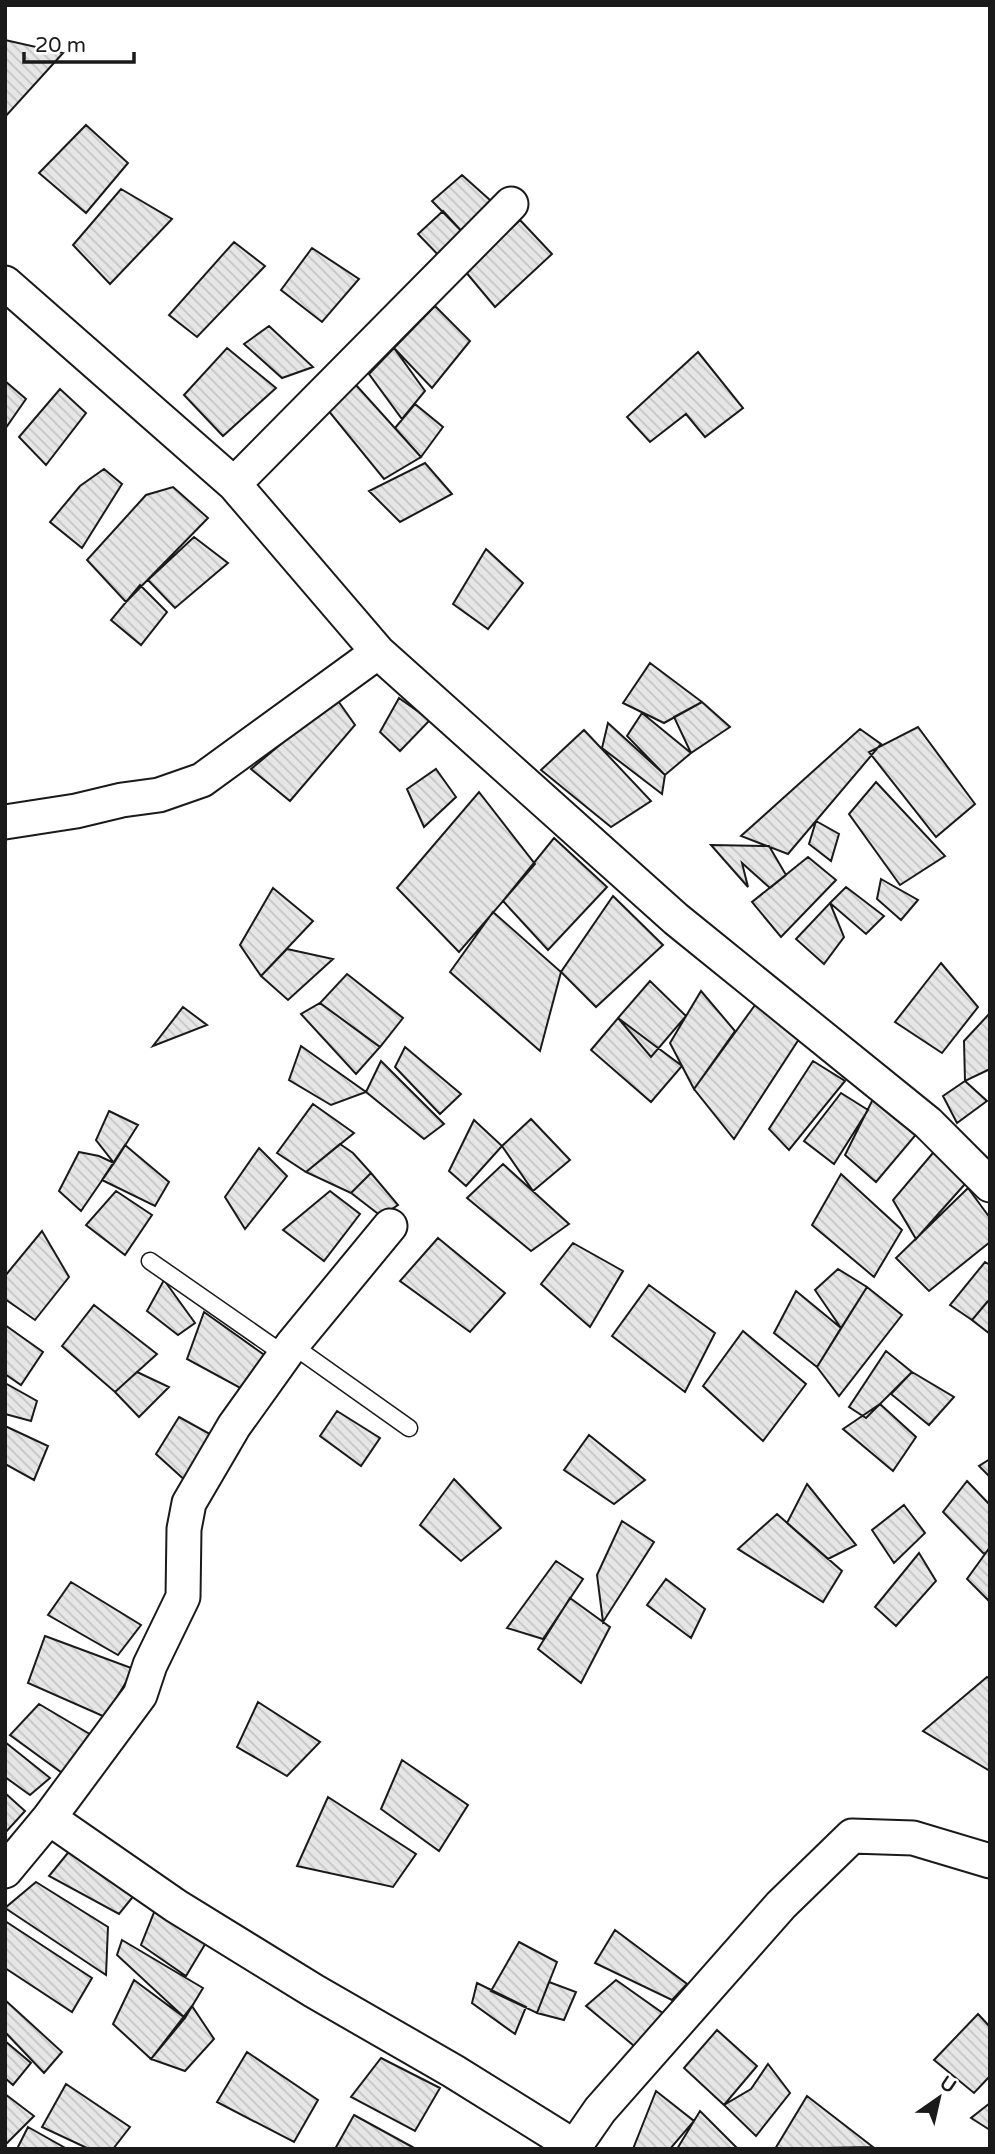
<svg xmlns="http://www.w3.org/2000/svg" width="995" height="2154" viewBox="0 0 995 2154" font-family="'Varela Round',sans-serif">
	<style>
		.building { fill: url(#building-back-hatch); stroke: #1a1a1a; stroke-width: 2 }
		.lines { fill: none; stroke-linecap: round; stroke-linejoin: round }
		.lane-casing { stroke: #1a1a1a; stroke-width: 19 }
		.street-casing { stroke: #1a1a1a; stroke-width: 37 }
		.lane { stroke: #fff; stroke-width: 16 }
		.street { stroke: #fff; stroke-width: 33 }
	</style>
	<defs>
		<pattern id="building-back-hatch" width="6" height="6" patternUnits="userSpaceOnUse" patternTransform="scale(1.75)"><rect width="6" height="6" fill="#e6e6e6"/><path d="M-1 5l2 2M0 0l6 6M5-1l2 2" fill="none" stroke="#c5c5c5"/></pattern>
	</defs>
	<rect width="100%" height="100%" fill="#fff"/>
	<path class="building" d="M5 40 63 53 5 117Z
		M86 125 128 163 86 213 39 173Z
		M462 175 500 209 467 237 432 201Z
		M121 189 172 219 110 284 73 245Z
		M443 211 467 237 445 262 418 234Z
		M520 220 552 254 495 307 465 271Z
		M234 242 265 266 197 337 169 315Z
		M312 248 359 279 322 322 281 290Z
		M435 306 470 341 432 388 394 348Z
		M269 326 313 367 282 378 244 344Z
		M227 348 276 388 223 436 184 395Z
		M394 348 425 391 402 419 369 374Z
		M698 352 743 408 705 437 686 414 650 442 627 417Z
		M5 381 26 399 5 429Z
		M356 385 421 457 384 479 323 404Z
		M60 389 86 413 46 465 19 437Z
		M415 404 443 427 421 457 395 428Z
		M425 463 452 494 400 522 369 491Z
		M104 469 122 484 82 548 50 522 80 486Z
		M173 487 208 518 126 602 87 560 146 495Z
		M194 537 228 563 175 608 148 580Z
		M486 549 523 583 488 629 453 604Z
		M140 585 167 612 141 645 111 620Z
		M650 663 702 702 664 723 623 703Z
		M336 698 355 725 290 801 251 769Z
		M399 698 430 720 400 751 380 732Z
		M702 702 730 727 691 753 674 717Z
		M642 713 691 753 665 775 627 736Z
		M608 723 665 775 662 794 602 748Z
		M918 727 975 804 936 837 869 752Z
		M860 729 881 744 788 854 741 836Z
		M584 730 651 801 611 827 541 770Z
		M436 769 456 797 424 827 407 789Z
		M876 782 945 856 900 885 849 814Z
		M479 792 535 864 459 952 397 888Z
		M816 821 839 834 831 861 809 844Z
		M554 838 607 887 548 950 503 901Z
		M711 845 769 846 786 875 770 888 742 863 748 887Z
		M808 857 836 880 781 937 752 902Z
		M881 879 918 900 901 920 877 899Z
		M846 887 884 916 866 934 830 903Z
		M273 888 313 921 261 976 240 945Z
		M613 896 663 945 596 1007 561 972Z
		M830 903 844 937 824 964 796 939Z
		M493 912 561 972 540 1051 450 972Z
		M287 949 333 959 288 1000 261 976Z
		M941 963 978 1007 942 1053 895 1022Z
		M347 974 403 1018 380 1047 320 1003Z
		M650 981 686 1016 651 1057 618 1018Z
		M701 991 735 1031 694 1089 670 1043Z
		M320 1003 380 1047 356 1074 301 1014Z
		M755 1005 801 1036 734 1139 694 1089Z
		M183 1007 207 1025 153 1046Z
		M990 1013V1069L965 1081 964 1041Z
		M618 1018 682 1066 651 1102 591 1050Z
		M301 1046 366 1092 331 1105 289 1080Z
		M405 1047 461 1094 440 1114 395 1067Z
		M381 1061 444 1124 424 1139 366 1092Z
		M813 1061 845 1081 789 1150 769 1129Z
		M965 1081 987 1101 957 1123 943 1096Z
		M841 1093 868 1110 834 1164 804 1141Z
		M875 1095 919 1131 876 1182 845 1155Z
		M313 1104 354 1133 306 1172 277 1153Z
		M109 1111 138 1125 114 1163 96 1140Z
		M531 1119 570 1160 533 1191 502 1146Z
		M474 1120 502 1146 466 1186 449 1171Z
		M340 1144 353 1153 371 1173 351 1193 306 1172Z
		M125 1145 169 1182 155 1206 102 1180Z
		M938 1147 973 1175 916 1239 893 1200Z
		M259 1148 287 1176 245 1229 225 1197Z
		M79 1152 99 1156 114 1163 81 1211 59 1191Z
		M503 1164 569 1224 531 1251 467 1198Z
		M371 1173 398 1205 381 1216 351 1193Z
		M841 1174 902 1230 874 1277 812 1225Z
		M968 1188 990 1218V1242L929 1291 896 1258Z
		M116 1191 152 1215 125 1255 86 1225Z
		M330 1191 360 1214 324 1261 283 1230Z
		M42 1231 69 1277 35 1320 5 1299V1276Z
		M438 1238 505 1293 470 1332 400 1281Z
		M573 1243 623 1271 590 1327 541 1284Z
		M985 1262 990 1265V1299L972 1320 950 1305Z
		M838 1269 867 1287 841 1328 815 1290Z
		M164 1280 195 1323 178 1335 147 1311Z
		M649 1285 715 1333 685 1392 612 1336Z
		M867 1287 902 1315 839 1396 817 1367Z
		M796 1291 841 1328 817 1367 774 1333Z
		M987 1302H990V1334L972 1320Z
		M94 1305 157 1354 115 1392 62 1346Z
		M204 1312 270 1359 244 1390 187 1359Z
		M5 1325 43 1352 21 1385 5 1374Z
		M743 1331 806 1384 763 1441 703 1386Z
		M886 1351 912 1372 866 1418 849 1407Z
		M137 1372 169 1387 139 1417 115 1392Z
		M912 1372 954 1397 929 1425 891 1394Z
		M5 1383 37 1401 31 1421 5 1414Z
		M880 1404 916 1437 893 1471 843 1429Z
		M337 1411 380 1438 361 1466 320 1436Z
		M179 1417 219 1439 188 1483 156 1454Z
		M5 1426 48 1446 34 1480 5 1464Z
		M589 1435 645 1480 614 1504 564 1470Z
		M990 1459V1477L979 1466Z
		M454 1479 501 1528 461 1561 420 1525Z
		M967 1481 990 1505V1549L984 1554 943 1512Z
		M807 1484 856 1545 828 1559 787 1523Z
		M904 1505 925 1533 894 1563 872 1530Z
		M777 1514 842 1571 823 1602 738 1549Z
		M622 1521 654 1542 603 1622 597 1575Z
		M990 1547V1598L988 1600 967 1579Z
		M919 1553 936 1581 896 1626 875 1607Z
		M556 1561 583 1579 543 1639 507 1628Z
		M666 1579 705 1609 691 1638 647 1605Z
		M71 1582 141 1625 118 1655 48 1615Z
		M570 1598 610 1627 581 1683 538 1649Z
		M45 1636 134 1669 105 1717 28 1683Z
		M987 1677 990 1679V1771L923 1731Z
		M258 1702 320 1742 287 1776 237 1747Z
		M39 1704 93 1736 65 1775 10 1735Z
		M5 1742 50 1778 30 1795 5 1777Z
		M402 1760 468 1805 439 1851 381 1809Z
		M5 1793 25 1811 5 1833Z
		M328 1797 416 1854 393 1887 297 1866Z
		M85 1832 144 1883 119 1914 49 1876Z
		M36 1882 108 1927 106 1975 5 1908Z
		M157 1905 207 1941 186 1976 141 1945Z
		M5 1921 92 1978 72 2012 5 1968Z
		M615 1930 687 1984 672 2000 595 1963Z
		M122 1940 203 1988 185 2018 117 1955Z
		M519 1942 557 1962 537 2013 491 1991Z
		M134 1980 185 2018 151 2059 113 2024Z
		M616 1980 664 2014 639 2050 586 2006Z
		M549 1982 576 1992 564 2020 537 2013Z
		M477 1983 526 2007 515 2034 472 2003Z
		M5 2000 62 2052 44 2073 5 2032Z
		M192 2006 214 2039 185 2071 151 2059Z
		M978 2014 990 2027V2076L974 2093 934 2060Z
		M717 2030 757 2066 724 2105 684 2068Z
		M5 2041 31 2063 13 2085 5 2078Z
		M247 2052 318 2100 294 2142 217 2102Z
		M381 2058 440 2088 415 2131 351 2097Z
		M768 2064 790 2093 756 2136 724 2105 751 2089Z
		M66 2084 130 2127 113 2149H89L42 2127Z
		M656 2091 694 2121 670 2149H633Z
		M5 2094 34 2116 5 2145Z
		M807 2096 873 2147 775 2149Z
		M990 2103V2130L971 2118Z
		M700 2111 738 2149H677Z
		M354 2115 416 2149H335Z
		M28 2127 67 2149H17Z"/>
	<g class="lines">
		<g class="lane-casing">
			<path id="lane" d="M150 1261 285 1355
				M292 1345 409 1428"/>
		</g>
		<g class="street-casing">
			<path id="street" d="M5 283 234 484 378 652 676 919 928 1123 990 1185
				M234 484 511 204
				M5 822 76 811 122 800 159 795 202 780 378 652
				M49 1818 176 1906 314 1991 453 2071 575 2147
				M5 1871 49 1818 140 1695 150 1665 183 1597 184 1529 189 1503 234 1426 292 1345 390 1226
				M573 2149 600 2110 781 1905 852 1836 913 1838 990 1861"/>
		</g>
		<use href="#lane" class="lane"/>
		<use href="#street" class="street"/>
	</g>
	<rect width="995" height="2154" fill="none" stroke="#1a1a1a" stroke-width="14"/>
	<g transform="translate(939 2098) rotate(34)" stroke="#ffffff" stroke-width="5" paint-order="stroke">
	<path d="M0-5L12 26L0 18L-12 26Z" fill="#1a1a1a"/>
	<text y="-10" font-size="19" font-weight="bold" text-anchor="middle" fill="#1a1a1a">U</text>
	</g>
	<path d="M24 52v10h110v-10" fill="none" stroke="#1a1a1a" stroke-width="3.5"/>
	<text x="35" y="52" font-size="21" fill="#1a1a1a" stroke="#ffffff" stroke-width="5" paint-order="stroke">20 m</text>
</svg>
